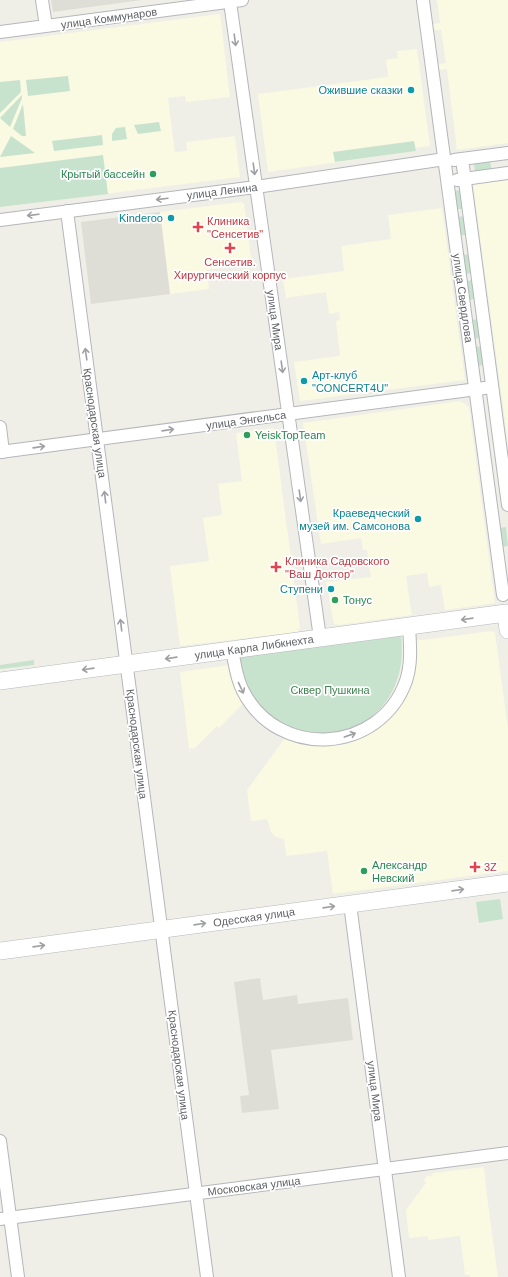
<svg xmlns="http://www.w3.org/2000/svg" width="508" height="1277" viewBox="0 0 508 1277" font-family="Helvetica,sans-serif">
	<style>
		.commercial { fill: #faf9e2 }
		.education { fill: #dfded6 }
		.green { fill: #c8e3cd }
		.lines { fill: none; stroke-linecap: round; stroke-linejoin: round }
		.street-casing { stroke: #b5b6bb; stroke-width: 14 }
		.secondary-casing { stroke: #b6b8bd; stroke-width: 18 }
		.street { stroke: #fff; stroke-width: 12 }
		.secondary { stroke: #fff; stroke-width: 17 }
		.oneway { stroke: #9fa0a3 }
		.culture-dot { fill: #0f9aa8; stroke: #fff; stroke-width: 1.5 }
		.leisure-dot { fill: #2e9e5b; stroke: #fff; stroke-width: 1.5 }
		.health-dot { fill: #e0444e; stroke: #fff; stroke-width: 1.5 }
		.labels { text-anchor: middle; stroke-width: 3.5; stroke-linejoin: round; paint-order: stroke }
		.street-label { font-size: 11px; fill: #5f6166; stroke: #fff }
		.culture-label { font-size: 11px; fill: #0d838f; stroke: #fff; text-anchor: end }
		.leisure-label { font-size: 11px; fill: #27864d; stroke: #fff; text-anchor: start }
		.health-label { font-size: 11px; fill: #be3a42; stroke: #fff; text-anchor: start }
		.park-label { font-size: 11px; fill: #418350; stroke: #fff }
	</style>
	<rect width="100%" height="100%" fill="#efefe8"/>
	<path class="commercial" d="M437 0H508V143L457 150 447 69 439 70V64L446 63 441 30H434L433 24 440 23Z
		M220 14 230 97 186 102 185 96 168 98 175 152 187 151 186 142 235 136 240 177 0 207V42Z
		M417 49 430 146 415 148 416 151 268 172 258 94 388 77 386 60 398 58 397 51Z
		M508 179V444L473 184Z
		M241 202 244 204 252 264 207 270 209 289 170 294 160 212Z
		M442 208 465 380 300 401 294 362 340 356 336 321 340 320 339 312 329 314 326 292 286 298 283 279 344 271 341 246 391 239 388 215Z
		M460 401 469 407 495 603 445 610 441 585 429 587 427 573 406 576 412 615 339 625 334 624 326 582 371 577 367 550H363L361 538 321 544 303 423Z
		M274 428 300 628 297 632 180 646 170 566 209 561 203 518 222 515 218 484 242 481 236 433Z
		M492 631 495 633 508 729V871L333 894 327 851 286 856 284 839 276 837 271 832 267 819 251 821 247 790 285 738 316 746 337 745 364 736 379 726 391 715 414 641Z
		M230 665 234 683 244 703 219 728 217 726 195 748 189 749 180 672Z
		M484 1167 487 1196 498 1277H470V1275H465L460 1236 428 1240V1236L409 1238 406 1210 426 1183 424 1180 428 1175 430 1177 433 1173Z"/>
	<path class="education" d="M51 0H142L53 12Z
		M160 212 170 294 91 304 81 222Z
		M260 978 263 1000 297 995 298 1004 348 998 353 1040 271 1050 279 1109 242 1113 240 1096 249 1095 234 982Z"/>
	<path class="green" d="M68 76 70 91 28 96 26 80Z
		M20 80 21 92 0 113V82Z
		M22 95V98L10 127 0 118Z
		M23 104 26 136H22L13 129Z
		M159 122 161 131 138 134 134 125Z
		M125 127 127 139 112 141V134L116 128Z
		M102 135 103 145 54 151 52 141Z
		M11 136 35 153 0 157Z
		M414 141 416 151 335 162 333 152Z
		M103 155 108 194 0 207V168Z
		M490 162 492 170 475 172 474 164Z
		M461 190 463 209H457L454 191Z
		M464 216 467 235H461L458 217Z
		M469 254 472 273 466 274 463 255Z
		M473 280 475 299 469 300 467 281Z
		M478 319 480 338 474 339 472 320Z
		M481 346 484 365 478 366 475 347Z
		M506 527 508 546 502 547 499 528Z
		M401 636C413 732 300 771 250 692 244 682 242 669 240 657Z
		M34 660V665L0 669V665Z
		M500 899 503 919 479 923 476 902Z"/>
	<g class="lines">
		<g class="street-casing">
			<path id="street" d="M42 0 46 26
				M423 1 503 595
				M230 2 320 638
				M0 32 242 0
				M462 159 508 505
				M454 160 508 153
				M457 180 508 173
				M67 211 207 1277
				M0 220 256 187 445 159
				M0 427 3 452
				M0 452 492 387
				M232 650C235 664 236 678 243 691 278 760 380 754 406 681 412 663 410 645 409 626
				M350 904 399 1277
				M0 1141 18 1277
				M0 1219 508 1153"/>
		</g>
		<g class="secondary-casing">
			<path id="secondary" d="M0 681 506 613 508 630
				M0 951 508 883"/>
		</g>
		<use href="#street" class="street"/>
		<use href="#secondary" class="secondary"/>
	</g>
	<defs><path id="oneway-shaft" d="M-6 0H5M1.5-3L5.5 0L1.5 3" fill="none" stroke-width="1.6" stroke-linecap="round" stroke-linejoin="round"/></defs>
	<g class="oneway">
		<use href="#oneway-shaft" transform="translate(235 40) rotate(82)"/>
		<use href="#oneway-shaft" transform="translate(254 169) rotate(82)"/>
		<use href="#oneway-shaft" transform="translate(162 199) rotate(173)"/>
		<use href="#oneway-shaft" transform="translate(33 215) rotate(173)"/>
		<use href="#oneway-shaft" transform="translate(86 354) rotate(-98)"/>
		<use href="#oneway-shaft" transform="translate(282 367) rotate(82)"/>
		<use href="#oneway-shaft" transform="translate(168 430) rotate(-8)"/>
		<use href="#oneway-shaft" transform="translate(39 447) rotate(-8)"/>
		<use href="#oneway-shaft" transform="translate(300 496) rotate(82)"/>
		<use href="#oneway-shaft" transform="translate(105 497) rotate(-97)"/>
		<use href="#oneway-shaft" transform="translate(467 619) rotate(172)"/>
		<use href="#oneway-shaft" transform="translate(121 625) rotate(-97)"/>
		<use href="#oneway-shaft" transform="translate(171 658) rotate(172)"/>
		<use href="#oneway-shaft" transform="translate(88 669) rotate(172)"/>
		<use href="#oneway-shaft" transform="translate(241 688) rotate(65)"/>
		<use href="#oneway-shaft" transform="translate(350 735) rotate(-19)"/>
		<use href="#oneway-shaft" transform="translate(458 890) rotate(-8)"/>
		<use href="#oneway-shaft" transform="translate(329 907) rotate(-8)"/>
		<use href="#oneway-shaft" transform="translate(200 924) rotate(-8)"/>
		<use href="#oneway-shaft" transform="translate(39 946) rotate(-8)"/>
	</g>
	<g class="culture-dot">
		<circle cx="411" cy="90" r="4"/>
		<circle cx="171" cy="218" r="4"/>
		<circle cx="304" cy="381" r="4"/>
		<circle cx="418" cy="519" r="4"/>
		<circle cx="331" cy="589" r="4"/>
	</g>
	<g class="leisure-dot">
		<circle cx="153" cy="174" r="4"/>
		<circle cx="247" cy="435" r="4"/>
		<circle cx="335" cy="600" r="4"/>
		<circle cx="364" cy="871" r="4"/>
	</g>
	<g class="health-dot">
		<path d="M196 221h4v4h4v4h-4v4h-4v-4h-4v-4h4z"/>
		<path d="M228 242h4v4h4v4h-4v4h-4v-4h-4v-4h4z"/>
		<path d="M274 561h4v4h4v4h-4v4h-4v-4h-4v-4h4z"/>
		<path d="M473 861h4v4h4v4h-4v4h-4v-4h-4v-4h4z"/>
	</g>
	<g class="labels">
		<g class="street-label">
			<text transform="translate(109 18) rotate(-8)" y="4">улица Коммунаров</text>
			<text transform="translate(222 191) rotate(-7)" y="4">улица Ленина</text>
			<text transform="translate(463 298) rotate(82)" y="4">улица Свердлова</text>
			<text transform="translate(275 320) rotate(82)" y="4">улица Мира</text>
			<text transform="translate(246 420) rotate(-8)" y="4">улица Энгельса</text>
			<text transform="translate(95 423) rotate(82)" y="4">Краснодарская улица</text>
			<text transform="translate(254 647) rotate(-8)" y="4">улица Карла Либкнехта</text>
			<text transform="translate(137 744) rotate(83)" y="4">Краснодарская улица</text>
			<text transform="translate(254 917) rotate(-8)" y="4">Одесская улица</text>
			<text transform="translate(179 1065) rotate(83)" y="4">Краснодарская улица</text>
			<text transform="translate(375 1091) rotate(83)" y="4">улица Мира</text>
			<text transform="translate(254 1186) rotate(-7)" y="4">Московская улица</text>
		</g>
		<g class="culture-label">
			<text x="403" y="94">Ожившие сказки</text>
			<text x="163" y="222">Kinderoo</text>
			<text x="312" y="379" text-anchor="start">Арт-клуб<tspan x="312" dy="13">"CONCERT4U"</tspan></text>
			<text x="410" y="517">Краеведческий<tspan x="410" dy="13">музей им. Самсонова</tspan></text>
			<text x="323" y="593">Ступени</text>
		</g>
		<g class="leisure-label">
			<text x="145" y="178" text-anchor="end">Крытый бассейн</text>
			<text x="255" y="439">YeiskTopTeam</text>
			<text x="343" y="604">Тонус</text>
			<text x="372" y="869">Александр<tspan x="372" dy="13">Невский</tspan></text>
		</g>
		<g class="health-label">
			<text x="207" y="225">Клиника<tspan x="207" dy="13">"Сенсетив"</tspan></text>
			<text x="230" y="266" text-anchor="middle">Сенсетив.<tspan x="230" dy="13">Хирургический корпус</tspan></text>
			<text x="285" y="565">Клиника Садовского<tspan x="285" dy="13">"Ваш Доктор"</tspan></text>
			<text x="484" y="871">3Z</text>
		</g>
		<g class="park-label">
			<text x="330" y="694">Сквер Пушкина</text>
		</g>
	</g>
</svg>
